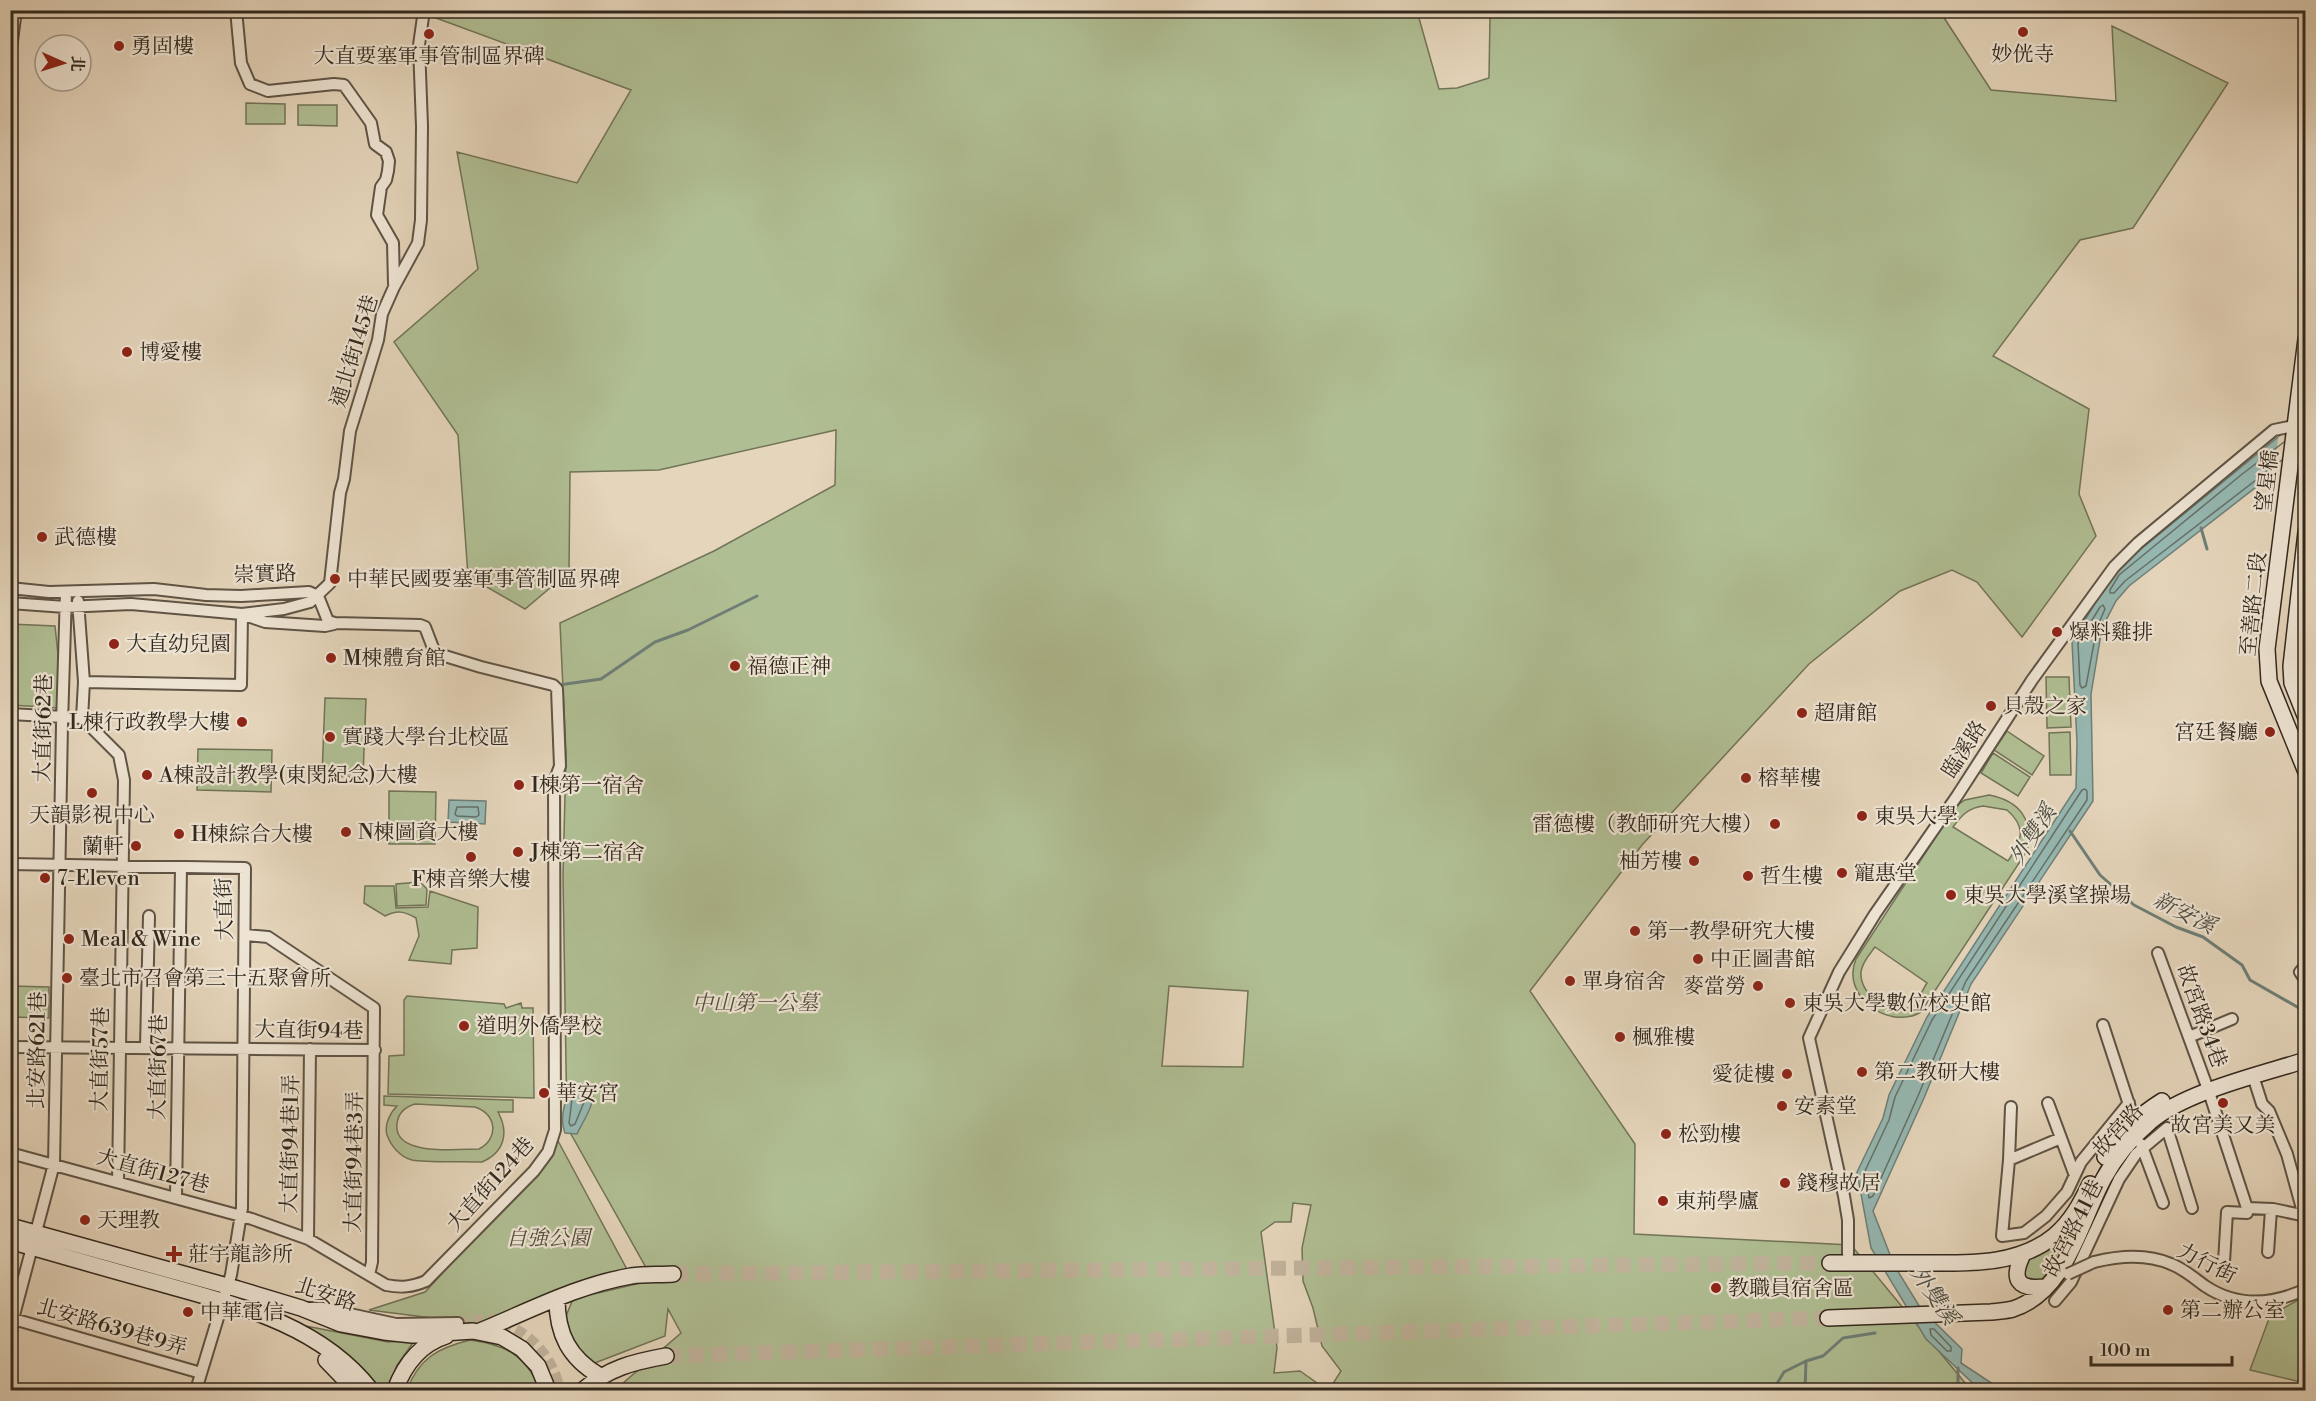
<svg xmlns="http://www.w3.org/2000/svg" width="2316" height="1401" viewBox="0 0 2316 1401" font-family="'Libre Bodoni','Noto Serif TC',serif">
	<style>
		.green { fill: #b0be93; stroke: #717458; stroke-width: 1.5; fill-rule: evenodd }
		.water { fill: #96b8b2; stroke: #6e7f77; stroke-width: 1.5 }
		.pier { fill: #e5d5bb }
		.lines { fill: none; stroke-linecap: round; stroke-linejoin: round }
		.shore { stroke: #647068; stroke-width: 1.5 }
		.stream { stroke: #6e7f77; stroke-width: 3 }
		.minor-tunnel { stroke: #c1b39c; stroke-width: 10; stroke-dasharray: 10 5; stroke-linecap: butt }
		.secondary-tunnel { stroke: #c1b39c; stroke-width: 15; stroke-dasharray: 15 8; stroke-linecap: butt }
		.minor-casing { stroke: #5f5445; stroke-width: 14 }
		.secondary-casing { stroke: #32291e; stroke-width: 18 }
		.minor { stroke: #eee4d3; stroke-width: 10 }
		.secondary { stroke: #eee4d3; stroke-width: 15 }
		.minor-bridge-casing { stroke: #5f5445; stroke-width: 14; stroke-linecap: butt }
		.minor-bridge { stroke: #eee4d3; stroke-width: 10 }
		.poi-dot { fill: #8f2418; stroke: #eee4d3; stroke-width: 2 }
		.labels { text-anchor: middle; stroke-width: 4.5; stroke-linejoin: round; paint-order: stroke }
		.poi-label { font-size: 21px; fill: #32291e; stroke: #eee4d3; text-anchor: start }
		.street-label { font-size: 21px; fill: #32291e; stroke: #eee4d3 }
		.park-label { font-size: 21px; font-style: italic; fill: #524e3b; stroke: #eee4d3 }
		.water-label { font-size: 22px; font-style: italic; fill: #4b4d43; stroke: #eee4d3 }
	</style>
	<rect width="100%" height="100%" fill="#e5d5bb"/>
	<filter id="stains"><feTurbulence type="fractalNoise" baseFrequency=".00333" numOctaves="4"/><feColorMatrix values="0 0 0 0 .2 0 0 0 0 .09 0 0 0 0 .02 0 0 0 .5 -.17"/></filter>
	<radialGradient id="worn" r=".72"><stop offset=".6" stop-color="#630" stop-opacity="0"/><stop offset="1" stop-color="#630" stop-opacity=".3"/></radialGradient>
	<path class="green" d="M1939 10 1991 90 2116 101 2112 26 2228 83 2133 228 2080 240 1993 356 2089 409 2079 494 2096 536 2022 637 1977 582 1952 570 1900 591 1809 664 1642 845 1530 991 1635 1144 1634 1234 1851 1245 1971 1390H1329L1341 1371 1322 1346 1313 1308 1303 1281 1302 1248 1311 1205 1293 1203 1291 1222H1275L1261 1232 1277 1348 1274 1373 1300 1371 1327 1390H615L681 1333 668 1309 665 1336 587 1366 564 1321 573 1299 653 1280 567 1127 563 876 566 755 560 623 714 551 835 485 836 430 659 470 570 472 569 572 525 609 468 576 458 435 394 342 478 269 457 152 577 183 631 90 436 18 438 11H1417L1439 89 1457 88 1489 78 1490 16 1512 11ZM1169 986 1248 991 1243 1067 1162 1066Z
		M246 103 285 104V124H246Z
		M298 105H337V126L298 125Z
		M10 624 55 626 59 664 58 708 11 705Z
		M2046 677H2069L2071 727 2047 728Z
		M325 698 366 699 363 777 322 776Z
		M2007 731 2044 756 2032 775 1994 750Z
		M2070 732 2071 775H2050L2049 733Z
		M198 749 272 750 271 792 197 790Z
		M1993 753 2030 777 2018 796 1981 773Z
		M389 791 436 792 435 844H389Z
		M1989 795C2020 801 2034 820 2027 851L1921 1012C1889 1031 1840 996 1856 959L1956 806 1965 800ZM1983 806 2007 810C2028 828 2021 842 2008 861L1953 827C1962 815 1968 808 1983 806ZM1875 947 1927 983C1923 989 1919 999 1914 1004 1895 1022 1859 996 1861 972 1862 962 1870 954 1875 947Z
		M420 882 427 889 426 905 397 906 396 884Z
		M365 886H394L396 908 428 907 430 891 478 907 477 948 452 950 451 964 409 960 419 936 416 918C404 911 397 910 385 916L364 903Z
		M11 986 49 987V1018L11 1017Z
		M407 996 504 1004 506 1008 521 1003 522 1008H533L534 1098 388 1094 389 1056 404 1055V1000Z
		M384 1096 513 1100V1112H498C509 1132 505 1152 482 1162 463 1161 429 1163 412 1160 400 1157 391 1146 387 1135 384 1125 390 1113 397 1106L384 1105ZM415 1104 475 1107C497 1114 499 1139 479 1149 458 1149 393 1157 397 1124 398 1113 405 1107 415 1104Z
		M557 1139 630 1275 480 1324 369 1310 425 1292 544 1162Z
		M2081 1215C2068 1240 2057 1266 2036 1285L2024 1282 2025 1259Z
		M2305 1296V1383L2250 1370 2270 1316Z
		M306 1326 388 1342 415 1340 397 1365 387 1390H378Z
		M470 1340C508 1345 525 1356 541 1390H407C419 1358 438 1348 470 1340Z"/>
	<path class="water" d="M2305 415V449L2129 586 2116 601 2102 628 2091 694 2093 801 1971 984 1924 1098 1873 1211 1894 1265 1921 1309 1962 1349 1961 1363 2002 1390H1980L1926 1339 1871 1248 1857 1172 1883 1118 1889 1095 1927 1017 2076 788 2077 742 2072 642 2114 571Z
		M449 800 486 801 485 824 448 822Z
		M583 1084 592 1088C597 1102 583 1121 577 1134L565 1133C559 1119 565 1098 573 1086Z"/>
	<path class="pier" d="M2306 412V453L2273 477 2278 438Z"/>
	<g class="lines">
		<path class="shore" d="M2282 460 2125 581 2114 593H2110V590L2119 575 2241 475 2284 442
			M2103 605 2105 609 2097 627 2086 686 2082 688 2080 685 2078 643 2100 607Z
			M2085 789 2087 791V800L1966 981 1918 1096 1873 1196 1869 1198 1864 1173 1889 1120 1895 1097 1932 1020 2082 790Z
			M457 807H478L479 815 476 817 457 816 455 814Z
			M582 1091 586 1092 587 1095 575 1124 571 1126 569 1123 572 1099 577 1092Z
			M1930 1329H1934L1951 1347V1351H1947L1931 1335Z"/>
		<path class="stream" d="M2201 528 2207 549
			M559 685 601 679 655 642 688 630 757 596
			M2070 831 2100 875 2134 905 2176 927 2203 937 2242 965 2250 980 2306 1012
			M1773 1390 1784 1372 1806 1361
			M1805 1390 1806 1361 1823 1356 1843 1338 1875 1333
			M1958 1390V1368"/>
		<path class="minor-tunnel" d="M458 1323C468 1322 481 1318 491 1320 527 1327 553 1355 560 1390"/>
		<path class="secondary-tunnel" d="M673 1274 1830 1263
			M666 1356 1828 1318"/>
		<g class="minor-casing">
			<path id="minor" d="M236 10 241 63 250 84 268 91 334 84 344 85 371 123 375 144 386 152 389 161 388 171 386 180 381 187 377 215 393 243 394 284
				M10 56 16 10
				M10 588 49 592 154 589 206 595 241 596 309 592 318 596
				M78 601 84 682 82 718
				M10 603 65 607 131 604 242 614 284 609 310 602 330 583 340 493 344 479 350 431 378 340 382 314 394 287 418 243 421 220 422 126 419 45 424 10
				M2291 659 2306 661
				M84 682 241 685 242 614 265 622 325 626 334 624
				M10 714 82 718 119 755 124 780 118 1182
				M10 864 245 868 242 1208 231 1275 196 1390
				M245 935 268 937 374 1008 372 1262 369 1275
				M2158 953 2209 1092 2247 1208
				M2306 965 2300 972 2306 981
				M2103 1025 2136 1126
				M2189 1037 2232 1019
				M10 1047 375 1050
				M146 1047 149 916
				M2253 1076 2262 1104 2269 1111 2287 1154 2304 1216
				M2048 1103 2074 1173
				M2011 1107 2009 1160 2002 1236 2024 1233 2046 1216 2067 1192 2081 1162 2129 1103
				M2141 1144 2163 1203
				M10 1153 252 1219 308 1239 386 1285C401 1288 412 1287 426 1281L534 1171 548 1152 555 1130 554 782 560 766 557 689 553 685 481 667 435 653 425 627 420 625 335 623 328 621 318 596
				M2009 1160 2061 1138
				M176 1197 181 867
				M2247 1208 2273 1209 2306 1216
				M308 1239 310 1049
				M2268 1252 2271 1210
				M1848 1254V1220L1844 1196 1809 1038 1839 972 1875 914 1957 796 2032 680 2114 567 2138 543 2274 430 2294 426 2306 427
				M2094 1262C2118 1256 2146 1253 2171 1264 2184 1269 2194 1278 2205 1286 2238 1308 2272 1305 2306 1289
				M2224 1262 2227 1212 2247 1213V1208
				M2055 1301 2071 1282 2119 1179 2136 1154 2167 1128 2192 1208
				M308 1308H322L396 1324 458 1323
				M10 1318 201 1373
				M10 1339 13 1319 54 1164 62 724 66 592"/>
		</g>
		<g class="secondary-casing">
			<path id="secondary" d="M2306 339 2267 649 2269 681 2306 772
				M2306 532 2291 666 2292 683 2306 718
				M2105 1157C2119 1134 2138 1116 2162 1101
				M10 1226 238 1289 301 1308 341 1324 384 1332 412 1335 473 1331 502 1337 522 1349 538 1366 548 1390
				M10 1241C59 1255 107 1269 155 1282 233 1304 319 1323 371 1390
				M2023 1254C2011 1279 2017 1290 2045 1287
				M1830 1263C1859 1263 1888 1263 1917 1263 1964 1263 2016 1267 2054 1236 2071 1222 2081 1203 2090 1184
				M557 1299C557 1334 569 1358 600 1376
				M1828 1318 1991 1312C1998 1311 2006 1311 2013 1309 2067 1291 2080 1222 2104 1178 2116 1156 2131 1138 2150 1122 2184 1092 2262 1074 2306 1060
				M480 1331C529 1311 578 1285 631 1276 645 1274 659 1275 673 1274
				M326 1360 355 1390
				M395 1390C404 1366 420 1344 446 1336
				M583 1390C609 1368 633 1362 666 1356"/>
		</g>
		<use href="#minor" class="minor"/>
		<use href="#secondary" class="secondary"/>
		<g class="minor-bridge-casing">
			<path id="minor-bridge" d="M2068 1274 2094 1262"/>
		</g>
		<use href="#minor-bridge" class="minor-bridge"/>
	</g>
	<g class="poi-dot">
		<circle cx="2023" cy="32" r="6"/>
		<circle cx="429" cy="34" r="6"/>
		<circle cx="119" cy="46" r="6"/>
		<circle cx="127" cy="352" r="6"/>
		<circle cx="42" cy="537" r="6"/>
		<circle cx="335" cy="579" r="6"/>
		<circle cx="2057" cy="632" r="6"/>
		<circle cx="114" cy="644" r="6"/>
		<circle cx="331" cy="658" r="6"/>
		<circle cx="735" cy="666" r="6"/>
		<circle cx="1991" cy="706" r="6"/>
		<circle cx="1802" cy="713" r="6"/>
		<circle cx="242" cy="722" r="6"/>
		<circle cx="2270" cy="732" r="6"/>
		<circle cx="330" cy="737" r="6"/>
		<circle cx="147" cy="775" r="6"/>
		<circle cx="1746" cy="778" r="6"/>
		<circle cx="519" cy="785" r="6"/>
		<circle cx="92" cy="793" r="6"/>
		<circle cx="1862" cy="816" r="6"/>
		<circle cx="1775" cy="824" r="6"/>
		<circle cx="346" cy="832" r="6"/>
		<circle cx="179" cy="834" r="6"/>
		<circle cx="136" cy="846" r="6"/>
		<circle cx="518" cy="852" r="6"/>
		<circle cx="471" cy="857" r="6"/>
		<circle cx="1694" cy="861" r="6"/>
		<circle cx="1842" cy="873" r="6"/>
		<circle cx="1748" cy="876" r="6"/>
		<circle cx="45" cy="878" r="6"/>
		<circle cx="1951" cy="895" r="6"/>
		<circle cx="1635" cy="931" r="6"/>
		<circle cx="69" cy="939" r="6"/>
		<circle cx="1698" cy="959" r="6"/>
		<circle cx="67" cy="978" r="6"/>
		<circle cx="1570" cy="981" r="6"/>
		<circle cx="1758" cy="986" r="6"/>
		<circle cx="1790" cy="1003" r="6"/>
		<circle cx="464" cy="1026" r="6"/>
		<circle cx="1620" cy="1037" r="6"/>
		<circle cx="1862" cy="1072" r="6"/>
		<circle cx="1787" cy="1074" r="6"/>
		<circle cx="544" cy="1093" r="6"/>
		<circle cx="2223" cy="1103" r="6"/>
		<circle cx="1782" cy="1106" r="6"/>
		<circle cx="1666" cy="1134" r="6"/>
		<circle cx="1785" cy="1183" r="6"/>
		<circle cx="1663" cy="1201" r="6"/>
		<circle cx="85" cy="1220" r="6"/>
		<path d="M171 1245h6v6h6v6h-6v6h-6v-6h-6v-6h6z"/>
		<circle cx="1716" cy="1288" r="6"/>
		<circle cx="2168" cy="1310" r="6"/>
		<circle cx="188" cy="1312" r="6"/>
	</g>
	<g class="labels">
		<g class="poi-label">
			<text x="131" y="53">勇固樓</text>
			<text x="2023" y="61" text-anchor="middle">妙侊寺</text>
			<text x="429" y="63" text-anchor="middle">大直要塞軍事管制區界碑</text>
			<text x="139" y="359">博愛樓</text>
			<text x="54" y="544">武德樓</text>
			<text x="347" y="586">中華民國要塞軍事管制區界碑</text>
			<text x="2069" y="639">爆料雞排</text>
			<text x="126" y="651">大直幼兒園</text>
			<text x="343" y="665">M棟體育館</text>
			<text x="747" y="673">福德正神</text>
			<text x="2003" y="713">貝殼之家</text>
			<text x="1814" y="720">超庸館</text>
			<text x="230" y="729" text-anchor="end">L棟行政教學大樓</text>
			<text x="2258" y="739" text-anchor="end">宮廷餐廳</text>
			<text x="342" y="744">實踐大學台北校區</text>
			<text x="159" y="782">A棟設計教學(東閔紀念)大樓</text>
			<text x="1758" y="785">榕華樓</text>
			<text x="531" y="792">I棟第一宿舍</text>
			<text x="92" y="822" text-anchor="middle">天韻影視中心</text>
			<text x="1874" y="823">東吳大學</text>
			<text x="1763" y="831" text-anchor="end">雷德樓（教師研究大樓）</text>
			<text x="358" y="839">N棟圖資大樓</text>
			<text x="191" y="841">H棟綜合大樓</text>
			<text x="124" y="853" text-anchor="end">蘭軒</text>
			<text x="530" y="859">J棟第二宿舍</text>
			<text x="1682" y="868" text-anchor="end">柚芳樓</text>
			<text x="1854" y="880">寵惠堂</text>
			<text x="1760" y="883">哲生樓</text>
			<text x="57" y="885">7-Eleven</text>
			<text x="471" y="886" text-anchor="middle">F棟音樂大樓</text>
			<text x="1963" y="902">東吳大學溪望操場</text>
			<text x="1647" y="938">第一教學研究大樓</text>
			<text x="81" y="946">Meal &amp; Wine</text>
			<text x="1710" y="966">中正圖書館</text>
			<text x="79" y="985">臺北市召會第三十五聚會所</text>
			<text x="1582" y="988">單身宿舍</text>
			<text x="1746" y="993" text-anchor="end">麥當勞</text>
			<text x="1802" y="1010">東吳大學數位校史館</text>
			<text x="476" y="1033">道明外僑學校</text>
			<text x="1632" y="1044">楓雅樓</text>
			<text x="1874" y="1079">第二教研大樓</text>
			<text x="1775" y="1081" text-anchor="end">愛徒樓</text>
			<text x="556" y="1100">華安宮</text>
			<text x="1794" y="1113">安素堂</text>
			<text x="2223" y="1132" text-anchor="middle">故宮美又美</text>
			<text x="1678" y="1141">松勁樓</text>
			<text x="1797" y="1190">錢穆故居</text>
			<text x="1675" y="1208">東荊學廬</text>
			<text x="97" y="1227">天理教</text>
			<text x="188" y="1261">莊宇龍診所</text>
			<text x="1728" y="1295">教職員宿舍區</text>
			<text x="2180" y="1317">第二辦公室</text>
			<text x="200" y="1319">中華電信</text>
		</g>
		<g class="street-label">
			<text transform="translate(354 351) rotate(-73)" y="7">通北街145巷</text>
			<text transform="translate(2267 481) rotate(-83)" y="7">望星橋</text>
			<text transform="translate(265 574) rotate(-2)" y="7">崇實路</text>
			<text transform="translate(2253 604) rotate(-84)" y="7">至善路二段</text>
			<text transform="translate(43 728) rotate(-89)" y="7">大直街62巷</text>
			<text transform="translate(1964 749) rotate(-57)" y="7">臨溪路</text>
			<text transform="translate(224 909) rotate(-92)" y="7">大直街</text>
			<text transform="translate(2202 1016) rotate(70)" y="7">故宮路34巷</text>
			<text transform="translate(309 1030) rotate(1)" y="7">大直街94巷</text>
			<text transform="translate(37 1050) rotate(-89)" y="7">北安路621巷</text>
			<text transform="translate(100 1059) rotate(-89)" y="7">大直街57巷</text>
			<text transform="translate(158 1067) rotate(-89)" y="7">大直街67巷</text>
			<text transform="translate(2118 1130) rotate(-48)" y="7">故宮路</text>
			<text transform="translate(290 1144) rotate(-89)" y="7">大直街94巷1弄</text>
			<text transform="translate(354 1162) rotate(-89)" y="7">大直街94巷3弄</text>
			<text transform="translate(153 1171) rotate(15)" y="7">大直街127巷</text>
			<text transform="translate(490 1184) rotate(-48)" y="7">大直街124巷</text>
			<text transform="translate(2073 1228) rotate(-63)" y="7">故宮路41巷</text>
			<text transform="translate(2207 1263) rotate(27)" y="7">力行街</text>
			<text transform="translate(326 1294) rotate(18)" y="7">北安路</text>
			<text transform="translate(112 1327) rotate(16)" y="7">北安路639巷9弄</text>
		</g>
		<g class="park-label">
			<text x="755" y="1010">中山第一公墓</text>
			<text x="548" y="1245">自強公園</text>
		</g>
		<g class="water-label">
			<text transform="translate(2032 834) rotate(-57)" y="8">外雙溪</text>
			<text transform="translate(2185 912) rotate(27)" y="8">新安溪</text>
			<text transform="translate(1935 1295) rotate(55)" y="8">外雙溪</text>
		</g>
	</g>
	<rect width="2316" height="1401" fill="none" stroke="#e5d5bb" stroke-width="36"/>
	<rect x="12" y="12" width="2292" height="1377" fill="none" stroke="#32291e" stroke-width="3"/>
	<rect x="18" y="18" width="2280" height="1365" fill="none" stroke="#32291e" stroke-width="1.5"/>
	<g transform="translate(63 63) rotate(93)"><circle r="28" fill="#eee4d3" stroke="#a3998b" stroke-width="1.5"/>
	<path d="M0-4.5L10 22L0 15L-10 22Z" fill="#8f2418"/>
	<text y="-9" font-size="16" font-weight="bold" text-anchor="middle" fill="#32291e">北</text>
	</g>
	<path d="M2091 1356v9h141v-9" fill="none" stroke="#32291e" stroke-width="3"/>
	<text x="2100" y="1356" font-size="18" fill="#32291e" stroke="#eee4d3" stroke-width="4.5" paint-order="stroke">100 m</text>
	<rect width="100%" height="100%" filter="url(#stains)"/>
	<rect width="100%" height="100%" fill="url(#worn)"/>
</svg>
